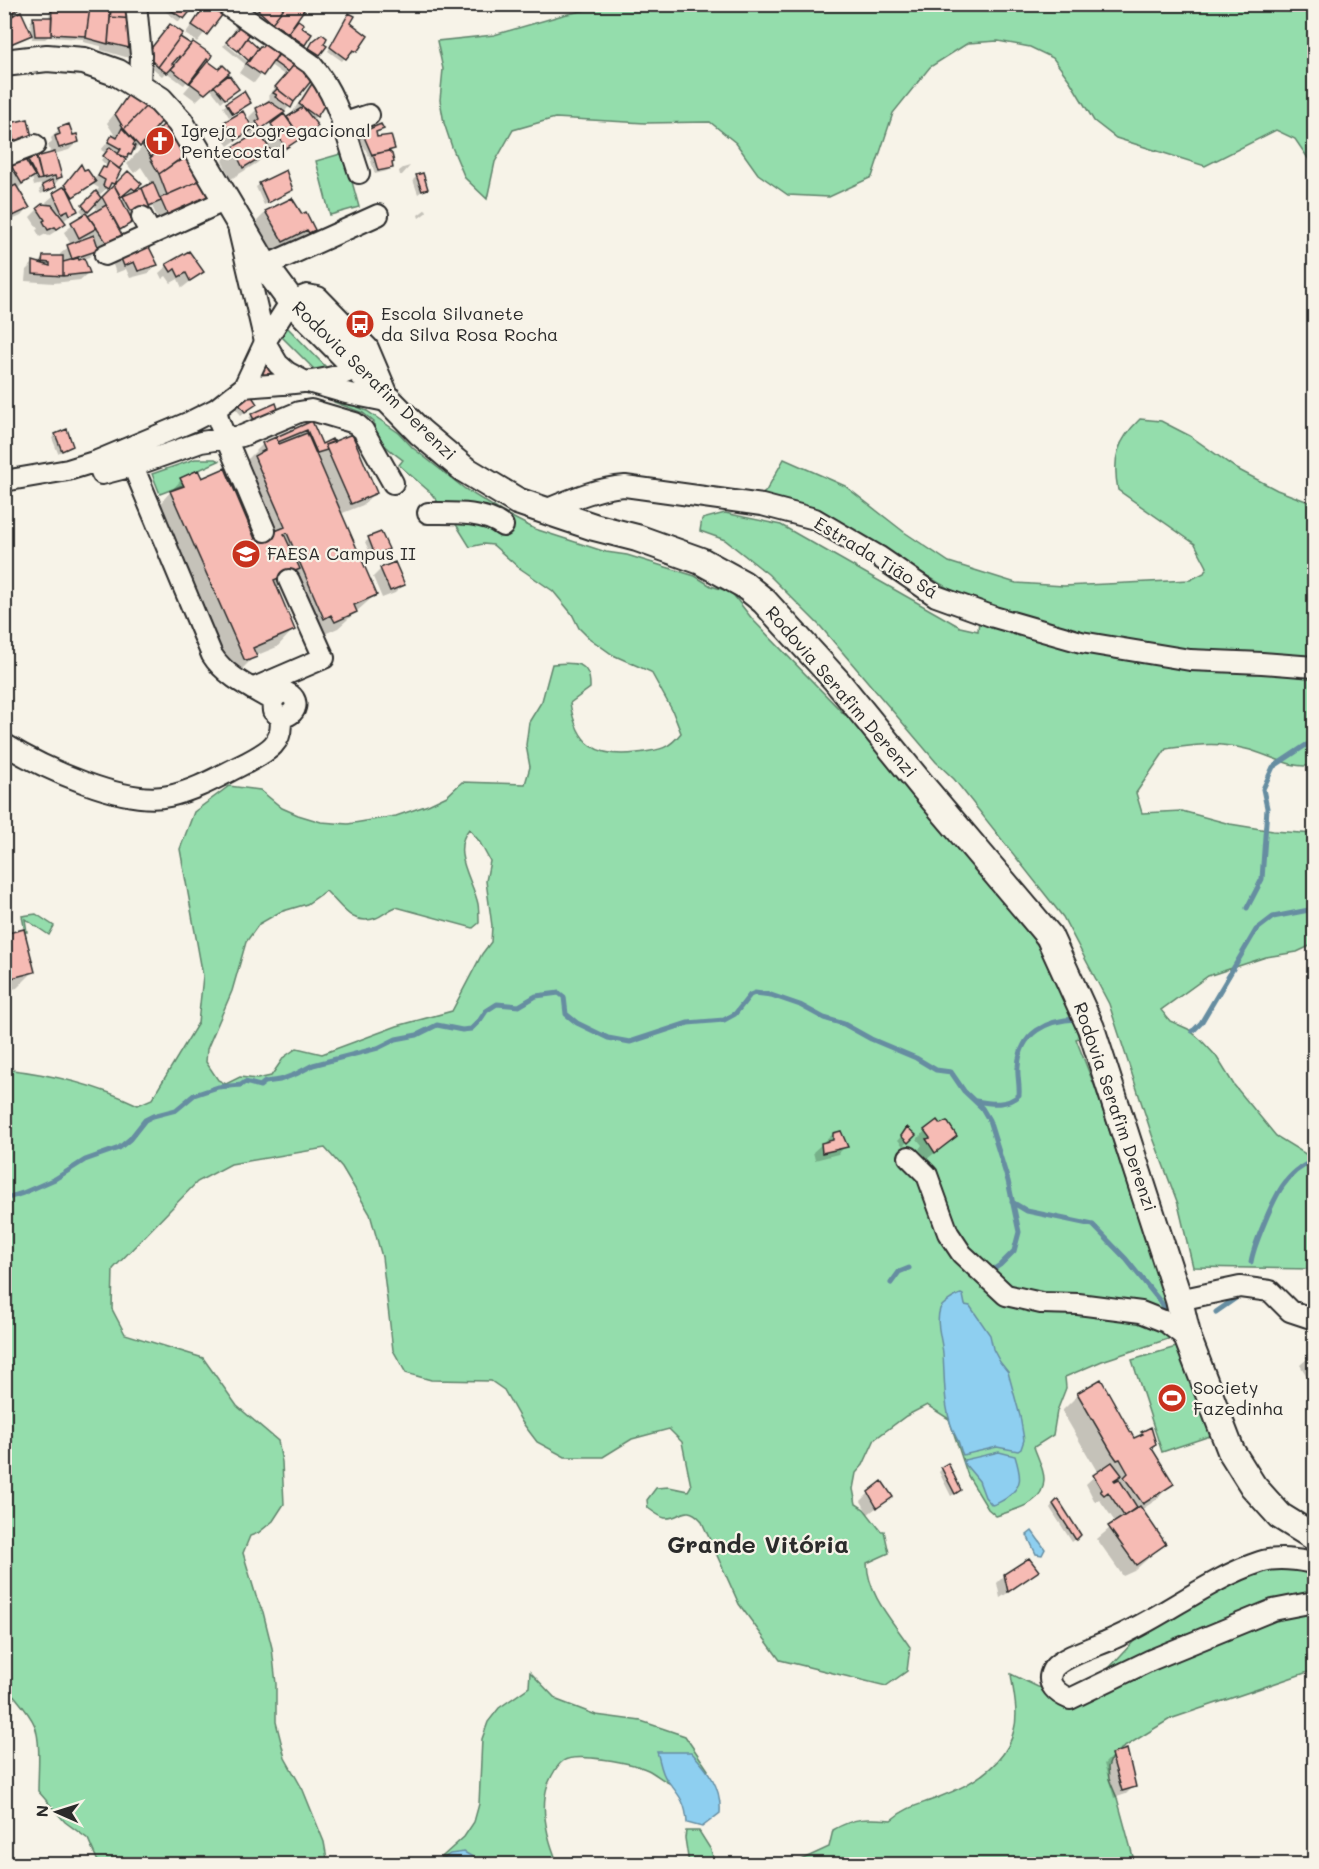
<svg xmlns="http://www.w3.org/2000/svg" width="1319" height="1869" viewBox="0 0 1319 1869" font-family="Mali,sans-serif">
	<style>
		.green { fill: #94ddac; stroke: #60846c; stroke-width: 1.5; fill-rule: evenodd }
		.water { fill: #8ecff0; stroke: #668da1; stroke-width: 1.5 }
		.shadow { fill: #0003; fill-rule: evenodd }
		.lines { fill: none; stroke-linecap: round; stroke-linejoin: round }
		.stream { stroke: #668da1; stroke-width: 5 }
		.building { fill: #f6bbb4; stroke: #2b2b2b; stroke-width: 1.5 }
		.minor-casing { stroke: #2b2b2b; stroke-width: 24 }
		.major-casing { stroke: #2b2b2b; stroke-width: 30 }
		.minor { stroke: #f7f3e8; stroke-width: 20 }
		.major { stroke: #f7f3e8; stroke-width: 26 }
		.labels { text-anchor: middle; stroke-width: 4.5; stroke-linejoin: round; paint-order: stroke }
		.poi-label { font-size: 18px; fill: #2b2b2b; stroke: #f7f3e8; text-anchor: start }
		.street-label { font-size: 18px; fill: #2b2b2b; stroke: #f7f3e8 }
		.district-label { font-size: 24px; font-weight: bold; fill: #2b2b2b; stroke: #f7f3e8 }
	</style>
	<rect width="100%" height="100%" fill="#f7f3e8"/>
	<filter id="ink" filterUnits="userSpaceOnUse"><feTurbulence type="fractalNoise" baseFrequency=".0167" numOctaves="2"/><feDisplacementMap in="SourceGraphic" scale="12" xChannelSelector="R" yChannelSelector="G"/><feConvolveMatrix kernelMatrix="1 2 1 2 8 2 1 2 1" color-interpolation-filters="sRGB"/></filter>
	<g filter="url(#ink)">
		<path class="green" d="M614 4 1314 5V175L1312 164 1295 139 1276 130 1205 166 1116 138 1094 121 1070 81 1053 58 1030 47 998 41 968 43 930 67 893 113 872 177 829 197 788 195 758 174 736 143 710 122 645 123 555 118 513 130 495 162 487 199 465 178 452 147 444 123 440 100 443 69 437 41 494 35 563 15Z
			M344 153 359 207 330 215 316 161Z
			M285 325 326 367 319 374 277 332Z
			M335 398 367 411 399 433 413 448 465 489 502 512 535 529 606 552 627 555 695 576 711 586 731 592 753 620 845 715 850 713 1005 900 1059 975 1079 1038 1076 1039 1096 1090 1177 1336 1102 1361 1065 1377 1066 1388 1057 1411 1053 1435 1034 1447C1037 1456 1044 1469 1044 1479 1044 1505 1015 1509 996 1516L988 1509 968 1476 949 1419 927 1405 906 1416 875 1439 863 1465 856 1473 853 1489 856 1504 864 1509 881 1531H884L889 1553 867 1563C868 1596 892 1620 910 1647L907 1671 886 1686 780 1660 739 1604 701 1520C685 1502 680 1520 665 1518 660 1517 652 1511 648 1508L647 1500 656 1488 669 1487 688 1491 691 1486 682 1442 669 1429 632 1439 603 1457H565L537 1442 522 1422 504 1390 491 1381 431 1380 406 1373 393 1350 382 1257 370 1214 342 1167 325 1148 231 1164 197 1182 113 1269 112 1309 125 1334 203 1358 237 1406 278 1441 282 1462 284 1504 273 1521 258 1533 250 1536 243 1553 256 1596 263 1612 272 1648 276 1684V1722L285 1758 303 1790 324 1842 328 1864H99L88 1839 65 1822 38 1791C38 1771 41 1743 35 1726 29 1711 14 1697 5 1684L4 1069C51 1074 96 1085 138 1105L152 1099 198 1023 203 976 180 849 194 812 229 786 260 790 282 808 298 815 321 822 348 824 396 816 428 805 447 796 462 782 525 784 530 767 526 745 529 722 542 701 552 664C573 662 591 660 590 688L570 703C577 745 596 758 637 753 659 750 668 750 681 733L672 710 651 672 613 655 589 638 579 628 572 614 553 591 518 567 493 545 483 544 470 547 457 526 430 492 399 465 403 460C391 451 373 439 374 422L363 413 334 402ZM469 829 479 841 490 861 486 881 492 926 491 942 482 954 452 1011 397 1026 322 1054 297 1048 284 1057 271 1076 257 1079 240 1077 226 1084 218 1080 206 1062 207 1049 232 991 246 942 259 924 280 912 307 904 326 891C341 905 352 927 376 918 382 916 388 910 396 907L473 928 479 923C479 917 479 910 478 904 473 880 450 852 469 829Z
			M1140 419 1161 421 1190 436 1237 469 1277 490 1314 504V765C1291 770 1268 754 1246 749 1214 741 1197 745 1166 749L1136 793 1142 813 1182 811 1230 824 1273 831 1314 834V944L1297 952 1266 957 1208 976 1161 1010 1170 1021 1188 1029 1201 1040 1216 1056 1234 1085 1276 1136 1307 1155 1314 1154V1269L1193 1267 1178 1204 1152 1135 1109 1004 1063 917 954 779 936 762 821 627 768 574 725 540 700 531 702 519 725 513 781 525 960 627 978 631 980 607 835 522 756 500 766 491 784 459 845 486 904 532 949 562 1016 583 1064 586 1190 580 1204 573 1207 567 1195 544 1118 490C1112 458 1117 441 1140 419Z
			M195 459H215L219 461 181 478 183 485 160 494 152 474Z
			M36 914 54 926 49 935 25 919 27 932H25L22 916Z
			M1183 1345 1213 1435 1162 1452 1132 1360Z
			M1275 1564 1314 1571V1670L1170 1719 1113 1754 1108 1767 1109 1779 1117 1798 1135 1864H792L829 1847 833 1830C855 1817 867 1818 891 1820 906 1807 919 1805 937 1798 969 1786 1006 1766 1014 1730 1019 1712 1013 1691 1011 1674L1038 1687 1067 1692 1098 1680 1133 1642 1161 1616Z
			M530 1672 557 1700 596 1715 641 1721 685 1736 708 1770 702 1793C692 1790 681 1788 671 1784 663 1781 656 1774 648 1770 633 1763 576 1752 563 1761 556 1766 551 1777 548 1784 539 1810 548 1840 558 1864H434L464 1837 474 1822 479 1804 482 1739 488 1722 499 1708 529 1687Z
			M686 1831H699L711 1850 715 1864H689L685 1838Z"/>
		<path class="water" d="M961 1294 963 1295 965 1305 970 1306 990 1335 993 1349 1000 1362 1008 1372 1020 1416 1024 1440 1021 1449 1018 1451 997 1447 963 1455C960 1450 960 1444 957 1439 943 1413 945 1382 943 1354 942 1339 935 1323 940 1309 942 1304 955 1296 961 1294Z
			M999 1452 1015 1456C1021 1476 1024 1486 1005 1499 1000 1502 998 1504 992 1505L985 1497 979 1481 964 1463V1460Z
			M1032 1531 1045 1549 1042 1555 1036 1554 1027 1535Z
			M657 1752H691C708 1770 722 1787 720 1813L702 1827 687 1823C686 1802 679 1795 667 1780 661 1773 660 1760 657 1752Z
			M464 1852 473 1857 480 1864H435L450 1854Z"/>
		<path class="shadow" d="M4 4 30 34 26 38 5 48Z
			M104 4H130L137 50 129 58 101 50V46L83 42V39L48 37 45 39H32L30 22 33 19H49L50 10 53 6 103 10Z
			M150 4H194L179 22 159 6 154 11 151 9 153 6Z
			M261 4H277L283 9 286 4H306L291 27 299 28 310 35 301 48 250 17Z
			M202 10H223L197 42 185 34Z
			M349 15V23L366 36 355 51 352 55 349 53 342 61 328 51Z
			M238 23 245 38 258 49H261L269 41 314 74 283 114 284 116 281 114 258 132 261 137 273 124 287 120 294 114 292 113 308 88 316 80V116L311 121 316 126 274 159 269 151 257 163 231 179 222 161 234 148 253 137 249 131 228 146 217 131 225 123 252 127 249 117 257 109 268 104 266 102 270 98 268 96 286 76 269 64 254 83 239 73 245 64 223 46 225 43 249 63V59L233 30Z
			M178 38 191 46 219 71 212 86 213 88 228 77 234 92 221 102 210 88 196 101 184 92 207 65 203 61 184 85 166 72 162 76 155 70 149 65 146 56ZM179 54 182 58 175 67 170 64Z
			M314 42 325 46 315 58 306 52Z
			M133 91 139 146 117 169 113 183 98 196 100 200 128 173 140 184 129 195 152 184 141 167 134 173 127 164 149 140 169 143 189 152 176 164 215 194 160 223 152 206 149 207 141 215 131 220V222L120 232 122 236 97 249 89 257 83 259 88 273 80 280 54 283 25 281 26 270 34 262 37 264 43 258H61L60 254 71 245 64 232 85 215 80 210 96 193 99 188 92 184 71 199 77 211 63 221 64 223 56 231 48 236 46 234 40 237 36 230 38 229 30 217 38 209 48 206 46 202 59 191 73 174 84 172 93 180 107 166 101 160 106 153 101 150 112 137 117 139 107 123ZM127 191 129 192 121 201 119 197ZM94 204 98 212 88 218 85 214ZM89 235 91 238 77 243V241Z
			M249 103 229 117 223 107 227 104Z
			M382 129 375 133 376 139 393 149 388 154 391 167 387 171 375 174 370 158 359 137 363 133Z
			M59 130 77 142 69 150 54 154 61 177 50 190 41 194 39 190 46 183 34 186 32 177 17 189 28 208 21 216 5 223 4 193 12 189 4 172 11 165 23 158H36L51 154 48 145 52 141 51 138Z
			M410 166 402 175H400L399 171 403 168Z
			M417 176 426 188 418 194 413 180Z
			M260 184 287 193 264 205 256 187Z
			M292 199 314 230 301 242 296 244 294 241 270 253 253 225 266 212Z
			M426 209 427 212 419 218 418 215Z
			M188 253 202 272 182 288 178 279 171 283 166 276 162 279 159 273 167 266Z
			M121 257 157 265 149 273 130 278 126 269 116 273 113 265Z
			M251 397V407L241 415 235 408Z
			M252 415 274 416 252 425 249 418Z
			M311 423 321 446 331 441 375 492 363 505 340 514 375 595 338 628 318 637 281 585 275 588 293 630 277 647 255 656 238 673 230 676 155 509 181 480H201L254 541 265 536 238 474 248 464 246 461 263 444Z
			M56 435 72 445 58 453 52 438Z
			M380 534 387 549 372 557 365 542Z
			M394 564 403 585 395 593 382 598 373 577 381 569Z
			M4 935 33 972 17 988 4 991Z
			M925 1131 956 1136 927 1159 919 1149 922 1145 917 1139Z
			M904 1133 914 1135 903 1146 898 1140Z
			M833 1134 846 1146 838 1154 815 1160 813 1152Z
			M1314 1353V1374L1308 1378 1300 1365Z
			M1078 1395 1133 1440 1150 1429 1155 1444 1150 1448 1172 1483 1156 1500 1141 1510 1164 1544 1134 1571 1123 1576 1097 1539 1116 1523 1099 1499 1095 1502 1086 1484 1098 1473 1062 1411Z
			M942 1469 960 1490 951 1496 939 1472Z
			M869 1493 891 1497 868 1514 861 1501Z
			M1053 1504 1076 1539 1072 1542 1050 1508Z
			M1037 1571 1029 1579 1000 1598 997 1583 1005 1575Z
			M1112 1756 1134 1786 1126 1794 1114 1798 1104 1764Z"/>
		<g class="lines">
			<path class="stream" d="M1247 908 1262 879 1267 808 1263 789 1273 767 1306 745H1314
				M1192 1031 1194 1030 1201 1023 1256 930 1273 917 1314 909
				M976 1101C992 1104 1007 1106 1019 1095 1020 1085 1017 1076 1018 1067 1020 1032 1047 1020 1077 1019
				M4 1199 23 1193 55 1179 85 1160 119 1148 130 1139 145 1120 153 1116 176 1110 194 1095 218 1087 241 1085 245 1082 260 1086 265 1082 280 1080 296 1074 313 1065 378 1048 396 1039 417 1035 437 1025 462 1030 471 1029 480 1020 486 1011 497 1004 519 1006 536 996 559 993 564 997 566 1014 577 1023 608 1038 630 1042 688 1023 724 1020 735 1014 750 995 755 993 771 995 800 1005 824 1018 844 1024 871 1039 916 1058 936 1070 951 1072 964 1091 982 1108 989 1120 1008 1181 1019 1232 1014 1251 1000 1265 988 1273
				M1012 1202 1027 1211 1093 1225 1126 1259 1171 1315
				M1251 1262C1253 1250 1258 1238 1263 1226 1274 1199 1285 1171 1314 1161
				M891 1283 899 1272 909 1268
				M1216 1312 1236 1298"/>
		</g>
		<path class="building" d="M4 4H18L19 8 13 12 14 15 4 20Z
			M110 4H131L133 19 110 17Z
			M172 4H196L184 19 169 9Z
			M206 4H216L223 14 207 35 192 25Z
			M280 4 284 8 272 23 257 9 261 4Z
			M287 4H308L288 33 272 23Z
			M52 5 90 7 86 36 51 34Z
			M90 7 111 9 108 44 86 38Z
			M21 11 32 35 8 45 4 36V20Z
			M349 13 355 16 351 23 368 36 357 52 353 50 346 59 330 47Z
			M33 17H52L51 36H35Z
			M110 17 133 19 138 50 108 43Z
			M241 17 254 28 238 51 226 42 238 28 235 25Z
			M298 20 304 24 301 27 312 34 305 45 288 33Z
			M170 24 183 33 158 67 152 61 149 51Z
			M322 34 327 38 324 44 327 46 320 55 309 48 313 41Z
			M180 37 191 44 180 58 179 56 172 64 175 65 167 73 158 67Z
			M247 38 258 48 249 61 238 51Z
			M269 39 282 49 263 76 246 64 260 46 262 47Z
			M193 42 212 55 209 61 207 59 189 83 171 69Z
			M282 49 298 60 288 72 274 62Z
			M298 60 316 75 294 102 275 87Z
			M208 61 219 69 223 65 230 72 205 94 190 83Z
			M229 75 239 89 225 99 214 86Z
			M315 79 331 95 317 117 299 104Z
			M132 89 151 101 124 129 115 114Z
			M277 89 294 102 291 108 275 97 277 95 273 93Z
			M244 91 251 103 233 114 226 103Z
			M151 101 166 116 140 147 124 129Z
			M269 101 285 112 261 129 256 122 260 119 256 108Z
			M303 107 318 126 301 138 287 117Z
			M243 111 253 129 236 140 224 122Z
			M284 114 301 138 286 148 271 124Z
			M28 119 33 142 15 149 10 123Z
			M166 122 176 138 151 157 143 146Z
			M69 124 73 135 77 134 79 142 59 148 55 136 60 134 58 128Z
			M381 124 384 129 376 132 377 137 391 135 395 149 372 155 362 132Z
			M10 127 15 149 4 153V129Z
			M122 128 135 142 133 145 135 146 131 155 128 154 127 158 118 154 121 149 108 142 112 135 117 138Z
			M259 132 271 151 243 168 233 147Z
			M179 136 191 152 159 174 150 158Z
			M110 147 126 160 119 169 103 156Z
			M35 150 42 179 38 180 25 155Z
			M389 151 392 154 394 162 392 163 393 168 378 171 373 154Z
			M55 152 62 177 56 179 55 176 42 179 36 157Z
			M193 154 208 177 167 195 159 174 177 161 179 162Z
			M23 156 35 176 22 184 10 164Z
			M109 161 121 170 114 184 111 183 108 189 103 186 105 180 98 176 103 167 106 168Z
			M81 164 84 170 87 169 96 182 73 197 65 184Z
			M286 170 293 190 268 203 259 183Z
			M128 171 142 184 135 190 132 188 121 197 114 185Z
			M423 173 428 189 422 191 416 175Z
			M208 177 217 194 168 216 160 198Z
			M52 180 56 187 45 192 42 185Z
			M153 182 161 201 149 206 142 188Z
			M16 185 30 208 13 216 12 213 8 215 4 206V191Z
			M114 185 133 222 120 230 102 197Z
			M63 187 67 188 78 211 70 215 68 210 62 213 53 193Z
			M142 188 150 208 134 216 123 196Z
			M96 191 101 198 88 212 82 205Z
			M292 198 302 214 306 212 315 230 309 233 307 230 283 242 265 211Z
			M42 204 52 205 66 223 57 229 55 227 48 230 43 221 45 220 37 208Z
			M106 205 123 237 107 243 88 216Z
			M86 213 97 228 79 238 71 222Z
			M94 235 99 250 72 259 67 245Z
			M146 241 158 265 138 271 134 262 124 266 120 256Z
			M189 251 204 272 190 281 186 273 179 277 175 269 171 272 166 264Z
			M43 256H63V276L33 274V261L50 266V263L42 262Z
			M78 258 79 260 84 258 90 273 63 276V262Z
			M268 362 277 376 267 382 257 369Z
			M251 395 257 404 245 412 238 403Z
			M276 403 279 412 256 423 251 414Z
			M312 421 322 444 332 439 334 442 325 445 327 450 317 453 307 430 278 442 276 437Z
			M67 429 73 446 62 451 55 434Z
			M307 433 377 595 354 605 357 612 335 622 331 615 324 619 287 533 284 534 300 569 274 580 295 630 253 648 257 657 247 661 244 659 170 491 184 486 180 478 198 470 202 478 225 468 255 539 285 527 254 456 265 450 262 443 276 437 279 444Z
			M352 434 377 493 351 504 325 445Z
			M381 532 389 549 375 555 368 537Z
			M395 562 405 585 390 591 380 568Z
			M24 929 35 972 4 980V934Z
			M937 1120 940 1124 947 1121 957 1136 935 1153 926 1139 930 1138 924 1130Z
			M907 1127 916 1135 908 1143 901 1136Z
			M841 1131 848 1147 822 1153 821 1143 833 1140V1133Z
			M1314 1351V1368L1307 1356Z
			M1101 1379 1134 1438 1143 1434 1141 1432 1151 1427 1156 1444 1151 1447 1174 1484 1143 1504 1124 1477 1128 1473 1120 1459 1117 1460 1112 1453 1077 1393Z
			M1112 1462 1122 1475 1114 1480 1115 1481 1119 1479 1137 1507 1124 1516 1108 1492 1104 1495 1100 1491 1102 1490 1093 1475Z
			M948 1463 961 1490 955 1494 941 1467Z
			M882 1481 893 1497 877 1508 868 1492Z
			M1058 1499 1081 1535 1076 1540 1053 1504Z
			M1140 1506 1166 1544 1136 1565 1108 1526Z
			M1029 1558 1039 1571 1008 1592 1004 1574Z
			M1127 1749 1136 1787 1122 1791 1111 1754Z"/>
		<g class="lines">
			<g class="minor-casing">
				<path id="minor" d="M136 4 141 55 140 86
					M225 4 311 64C338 95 346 135 359 173
					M342 124 369 115
					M4 157 35 145
					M142 217 151 234
					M105 255 226 200
					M265 266 378 215
					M244 387C280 383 337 385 366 362
					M216 409 219 422 265 531
					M97 461 102 474 133 466 201 442 242 436 299 412 311 410 355 423 363 430 393 483
					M133 466 212 655C225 676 251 688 272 700
					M4 481 68 470 97 461 190 422 216 409 244 387 265 342 291 301 307 295 318 297 368 348 391 402 346 393 304 381 287 372 278 364 265 342 239 231
					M543 511C570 500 596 488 625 486L762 505 815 519 878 556 936 596 994 617 1081 642 1190 660 1262 663 1314 667
					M428 513C451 513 484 511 503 526
					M252 689 324 658 289 580
					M4 744C43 768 125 806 169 796 197 790 221 775 246 763 267 752 285 743 280 717L273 711 272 700 280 693 285 692C302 698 297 717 280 717
					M909 1157 927 1175 948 1233 962 1254 1006 1295 1041 1303 1078 1304 1141 1312 1166 1322 1188 1339
					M1179 1300 1240 1287 1270 1291 1290 1311 1308 1317
					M1314 1564C1300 1559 1275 1557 1260 1562 1208 1579 1161 1619 1110 1640 1097 1646 1061 1657 1053 1669 1044 1684 1058 1694 1070 1699L1151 1660 1273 1610 1314 1602"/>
			</g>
			<g class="major-casing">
				<path id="major" d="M4 63 47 58 84 61 118 73 160 100 180 122 265 266 291 301 420 432 464 469 517 501 594 527 637 538 701 561 743 584 764 601 836 680 923 787 1049 936 1091 1028 1179 1300 1188 1339 1231 1451 1253 1486 1280 1516 1314 1537"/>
			</g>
			<use href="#minor" class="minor"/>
			<use href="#major" class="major"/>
		</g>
	</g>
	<defs>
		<g id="church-disc" transform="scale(1.5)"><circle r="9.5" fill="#c8321e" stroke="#f7f3e8"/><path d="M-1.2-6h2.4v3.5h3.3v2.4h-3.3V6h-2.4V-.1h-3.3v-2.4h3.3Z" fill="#fff"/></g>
		<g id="bus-disc" transform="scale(1.5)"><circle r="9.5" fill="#c8321e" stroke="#f7f3e8"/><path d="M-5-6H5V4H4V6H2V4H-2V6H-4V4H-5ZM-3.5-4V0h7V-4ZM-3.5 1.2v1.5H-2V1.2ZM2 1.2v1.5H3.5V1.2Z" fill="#fff"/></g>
		<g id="university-disc" transform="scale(1.5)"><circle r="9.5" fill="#c8321e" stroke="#f7f3e8"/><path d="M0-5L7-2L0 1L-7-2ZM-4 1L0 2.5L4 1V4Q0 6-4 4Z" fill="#fff"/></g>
		<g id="stadium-disc" transform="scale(1.5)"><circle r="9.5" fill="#c8321e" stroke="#f7f3e8"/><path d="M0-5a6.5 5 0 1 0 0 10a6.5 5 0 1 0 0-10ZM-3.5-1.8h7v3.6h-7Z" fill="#fff"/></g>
	</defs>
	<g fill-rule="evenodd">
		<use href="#church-disc" x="160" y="141"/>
		<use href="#bus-disc" x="360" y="324"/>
		<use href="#university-disc" x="246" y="554"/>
		<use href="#stadium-disc" x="1172" y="1398"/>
	</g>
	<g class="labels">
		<g class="poi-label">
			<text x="181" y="137">Igreja Cogregacional<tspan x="181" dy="21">Pentecostal</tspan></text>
			<text x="381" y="320">Escola Silvanete<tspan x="381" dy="21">da Silva Rosa Rocha</tspan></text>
			<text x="267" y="560">FAESA Campus II</text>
			<text x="1193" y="1394">Society<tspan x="1193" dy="21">Fazedinha</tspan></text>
		</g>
		<g class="street-label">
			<text transform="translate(374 381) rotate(44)" y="6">Rodovia Serafim Derenzi</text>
			<text transform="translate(876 558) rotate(31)" y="6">Estrada Tião Sá</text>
			<text transform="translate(841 692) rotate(49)" y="6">Rodovia Serafim Derenzi</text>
			<text transform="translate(1115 1107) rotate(71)" y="6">Rodovia Serafim Derenzi</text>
		</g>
		<g class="district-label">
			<text x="758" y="1553">Grande Vitória</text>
		</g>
	</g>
	<rect width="1319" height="1869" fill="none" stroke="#f7f3e8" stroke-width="24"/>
	<rect x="12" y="12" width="1295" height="1845" fill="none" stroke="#2b2b2b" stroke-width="2" filter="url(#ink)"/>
	<g transform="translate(57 1812) rotate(273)" stroke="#f7f3e8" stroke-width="4.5" paint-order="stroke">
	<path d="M0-4.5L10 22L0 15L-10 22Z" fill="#2b2b2b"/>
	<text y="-9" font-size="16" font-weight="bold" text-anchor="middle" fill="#2b2b2b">N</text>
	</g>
</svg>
